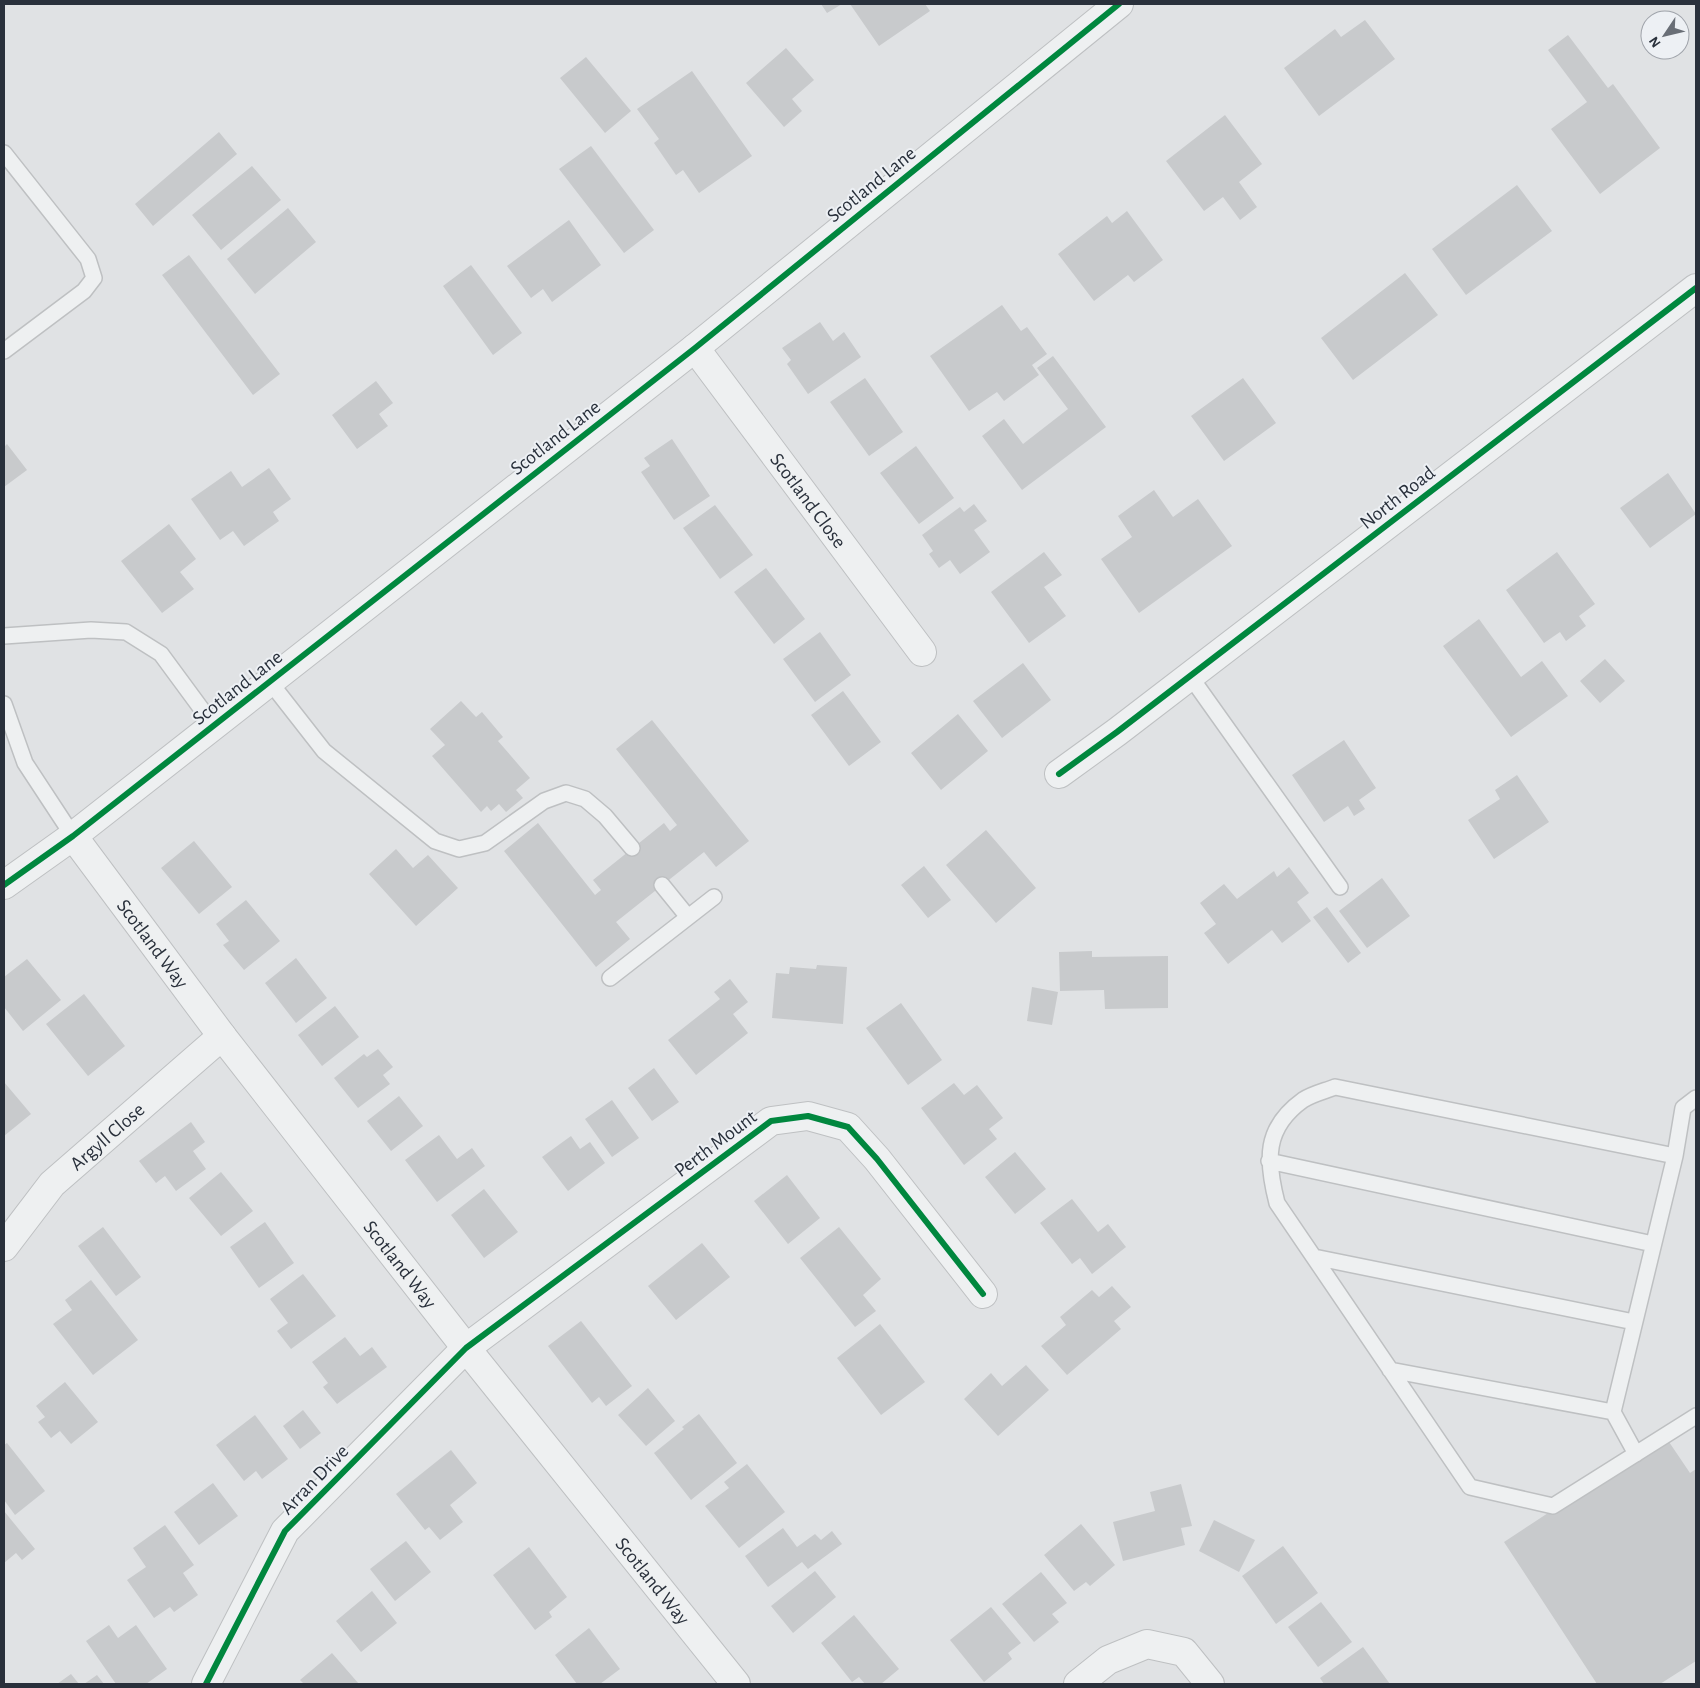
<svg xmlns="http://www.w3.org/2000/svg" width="1700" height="1688" viewBox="0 0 1700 1688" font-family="'Alegreya Sans',sans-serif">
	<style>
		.building { fill: #c8cacc }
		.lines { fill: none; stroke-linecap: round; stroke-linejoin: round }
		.service-casing { stroke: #bec0c2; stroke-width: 18 }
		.minor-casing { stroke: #bec0c2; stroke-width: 30 }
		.service { stroke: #eef0f1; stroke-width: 15 }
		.minor { stroke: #eef0f1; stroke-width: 28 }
		.cycleway-casing { stroke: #edf0f4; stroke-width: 9 }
		.cycleway { stroke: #00873e; stroke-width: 6 }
		.labels { text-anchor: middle; stroke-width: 4; stroke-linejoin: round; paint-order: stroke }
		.street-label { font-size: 20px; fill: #29303b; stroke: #edf0f4 }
	</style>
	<rect width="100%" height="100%" fill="#e0e2e4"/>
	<path class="building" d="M821 4H842L827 13Z
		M850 4H925L930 11 879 46Z
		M1365 20 1395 59 1319 116 1284 68 1335 29 1341 37Z
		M1568 35 1608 88 1613 84 1660 148 1600 194 1551 129 1587 102 1548 50Z
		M786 48 814 80 792 99 802 111 784 127 746 83Z
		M586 57 631 111 605 133 560 78Z
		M692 71 752 156 699 193 683 170 676 175 654 143 659 139 637 109Z
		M1225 115 1262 164 1239 182 1257 207 1240 220 1223 197 1204 211 1166 161Z
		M219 132 237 154 153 226 135 204Z
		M591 146 654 230 624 253 559 169Z
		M252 166 281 200 221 250 192 215Z
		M1517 185 1552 231 1466 295 1432 249Z
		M288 208 316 242 255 294 227 259Z
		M1127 211 1163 260 1134 282 1128 275 1094 301 1058 254 1107 216 1112 223Z
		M569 220 601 265 552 302 543 289 531 298 507 266Z
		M189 255 280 374 253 395 162 275Z
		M471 265 522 333 493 355 443 286Z
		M1405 273 1438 315 1353 380 1321 338Z
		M1002 305 1021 331 1027 327 1047 354 1032 365 1039 375 1004 401 997 392 969 411 930 356Z
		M820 322 833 341 844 332 861 357 808 394 787 364 791 360 782 348Z
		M1053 356 1106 427 1022 490 982 436 1004 419 1023 444 1068 409 1037 368Z
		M865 378 903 432 869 456 830 402Z
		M1243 378 1276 423 1224 461 1191 416Z
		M376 381 393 403 379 414 388 426 357 449 332 415Z
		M672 439 710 496 674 520 641 472 650 466 644 458Z
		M7 444 27 470 4 487V447Z
		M916 446 954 498 919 524 880 473Z
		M269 468 291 499 273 512 279 521 244 546 233 531 220 540 191 499 231 471 242 487Z
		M1668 473 1696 514 1650 548 1620 508Z
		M1154 490 1173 517 1198 499 1232 546 1139 613 1101 559 1132 537 1118 516Z
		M974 504 987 521 974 530 990 552 960 574 950 560 939 568 929 554 933 551 922 535 960 507 964 512Z
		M715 505 753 555 720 579 683 528Z
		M169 524 196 559 180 572 194 589 162 613 121 561Z
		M1044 552 1062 575 1044 587 1066 616 1029 643 991 592Z
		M1557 552 1595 604 1579 616 1586 626 1566 641 1560 632 1544 643 1506 590Z
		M766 568 805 619 774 644 734 592Z
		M1479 619 1521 677 1542 661 1568 696 1511 737 1443 646Z
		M820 632 851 675 815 702 783 659Z
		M1605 659 1625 681 1600 703 1580 681Z
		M1023 663 1051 700 1002 738 973 701Z
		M843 691 881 742 849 766 811 715Z
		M461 701 476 717 482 712 503 737 498 741 530 778 516 790 523 798 506 812 499 804 491 811 487 806 481 812 432 756 445 745 430 729Z
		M958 714 988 751 941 790 911 753Z
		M652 720 749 841 716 867 704 852 616 922 630 939 596 967 504 851 538 823 595 895 601 890 593 880 664 823 670 831 677 825 616 749Z
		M1344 740 1376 788 1359 800 1365 809 1354 816 1348 806 1324 822 1292 775Z
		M1517 775 1549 822 1494 859 1468 820 1500 799 1495 790Z
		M986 830 1036 888 996 923 946 865Z
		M194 841 232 887 199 914 161 868Z
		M396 849 413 868 428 855 458 888 416 926 369 874Z
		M924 866 951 900 928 918 901 885Z
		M1289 867 1309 893 1297 902 1311 921 1282 943 1272 930 1228 964 1204 933 1216 924 1200 903 1224 884 1237 899 1274 871 1277 877Z
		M1382 878 1410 916 1367 948 1339 911Z
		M246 900 280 941 244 970 223 945 229 941 216 924Z
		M1327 907 1361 953 1348 963 1313 917Z
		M1092 951V957L1168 956V1008L1105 1009 1104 990 1060 991 1059 952Z
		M296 958 327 998 296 1023 265 983Z
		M27 959 61 1000 23 1031 4 1007V977Z
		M817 965 847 967 843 1024 772 1018 776 973 789 974 790 967 816 969Z
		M730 979 748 1002 733 1014 748 1033 696 1075 668 1040 720 999 714 992Z
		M1032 987 1058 992 1052 1025 1027 1021Z
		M84 994 125 1046 88 1076 46 1024Z
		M901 1003 942 1060 908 1085 866 1028Z
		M335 1006 359 1037 322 1066 298 1035Z
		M378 1049 393 1067 383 1075 390 1084 358 1108 334 1078 364 1054 367 1057Z
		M654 1068 679 1102 652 1121 628 1088Z
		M4 1082 31 1114 4 1136Z
		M954 1083 964 1095 977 1085 1003 1118 989 1129 997 1139 964 1165 921 1108Z
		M399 1096 423 1126 391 1151 367 1121Z
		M612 1100 639 1138 612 1157 585 1119Z
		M191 1122 205 1142 193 1151 206 1169 176 1191 165 1176 156 1183 139 1161Z
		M439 1135 457 1159 472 1148 485 1166 437 1202 405 1160Z
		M571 1136 580 1149 590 1142 605 1163 568 1191 542 1157Z
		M1015 1152 1046 1189 1015 1214 985 1177Z
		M221 1172 253 1211 221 1236 189 1198Z
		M787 1175 820 1218 788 1244 754 1201Z
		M484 1189 518 1232 484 1258 451 1215Z
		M1072 1199 1098 1232 1108 1224 1126 1247 1092 1274 1080 1258 1072 1264 1040 1223Z
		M265 1222 294 1263 259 1288 230 1247Z
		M103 1227 141 1277 116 1296 78 1246Z
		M839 1227 881 1279 863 1295 876 1311 855 1327 800 1258Z
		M702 1243 730 1277 676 1320 648 1286Z
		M303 1274 336 1316 291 1349 277 1331 288 1323 270 1299Z
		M91 1280 138 1340 93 1375 53 1324 72 1310 65 1300Z
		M1112 1286 1131 1307 1114 1321 1121 1329 1067 1375 1041 1346 1066 1325 1060 1317 1092 1290 1099 1297Z
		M581 1321 632 1386 606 1406 599 1397 592 1403 548 1346Z
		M880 1324 925 1382 881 1415 837 1358Z
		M345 1337 360 1356 372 1347 387 1367 337 1404 323 1387 328 1383 312 1362Z
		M1026 1365 1049 1390 998 1436 964 1399 991 1373 1002 1386Z
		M65 1382 98 1422 71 1444 60 1431 51 1438 38 1422 45 1417 36 1406Z
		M648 1388 675 1421 646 1446 618 1415Z
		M303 1410 321 1433 300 1449 283 1426Z
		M699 1414 737 1463 691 1500 654 1453 684 1429 682 1427Z
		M255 1415 288 1459 262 1479 256 1471 244 1481 216 1445Z
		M1665 1436 1690 1473 1696 1469V1661L1660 1684H1597L1504 1542Z
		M7 1443 45 1491 15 1515 4 1500V1445Z
		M451 1450 477 1483 450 1505 463 1522 440 1540 429 1527 425 1530 396 1494Z
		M747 1464 785 1512 739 1548 705 1506 729 1488 724 1482Z
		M213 1483 238 1516 199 1545 174 1512Z
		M1181 1484 1192 1526 1181 1528 1185 1545 1123 1561 1113 1522 1155 1511 1150 1492Z
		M4 1511 35 1549 22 1560 16 1553 4 1563Z
		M1214 1520 1255 1540 1239 1572 1199 1551Z
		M1081 1524 1115 1565 1090 1586 1086 1582 1074 1591 1044 1555Z
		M165 1525 194 1565 183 1573 198 1595 174 1612 170 1607 154 1618 127 1580 146 1567 133 1548Z
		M783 1528 797 1547 815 1534 821 1540 832 1531 842 1544 808 1569 802 1562 768 1587 745 1556Z
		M406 1541 431 1572 395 1601 370 1569Z
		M1283 1546 1318 1593 1276 1624 1242 1576Z
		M529 1547 567 1597 549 1612 552 1617 535 1630 493 1575Z
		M815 1571 836 1597 793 1633 771 1606Z
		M1041 1572 1067 1603 1052 1614 1059 1622 1034 1642 1002 1604Z
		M372 1591 397 1623 361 1652 336 1621Z
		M1321 1602 1352 1642 1318 1667 1288 1627Z
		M991 1607 1021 1643 1008 1653 1012 1659 984 1682 950 1640Z
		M854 1615 899 1669 881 1684H865L859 1677 852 1682 821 1643Z
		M109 1625 118 1638 136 1625 167 1669 146 1684H116L86 1641Z
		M589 1628 620 1669 600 1684H577L555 1655Z
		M1363 1647 1390 1684H1324L1320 1678Z
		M332 1653 359 1684H304L300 1680Z
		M71 1674 79 1684H57Z
		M97 1675 104 1684H84Z"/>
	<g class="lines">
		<g class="service-casing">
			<path id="service" d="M4 153 88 259 94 278 84 291 4 351
				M4 636 91 630 126 632 161 654 214 726
				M1190 676 1340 887
				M270 682 324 751 435 841 459 849 485 843 544 801 566 793 585 799 605 816 632 848
				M4 704 25 763 73 836
				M662 885 688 917
				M610 978 714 897
				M1675 1156 1335 1087C1325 1091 1312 1094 1303 1100 1264 1128 1266 1160 1277 1203L1470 1487 1553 1506 1696 1416
				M1269 1161 1653 1244
				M1314 1257 1634 1322
				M1390 1370 1613 1412
				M1636 1454 1613 1412 1675 1156 1683 1108 1696 1098"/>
		</g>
		<g class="minor-casing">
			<g id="minor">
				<path id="s1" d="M695 348 922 652"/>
				<path d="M1059 774 1117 732 1696 288"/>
				<path id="s2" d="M73 836 222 1036 466 1348 736 1684"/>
				<path d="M4 885 73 836 695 348 1119 4"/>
				<path id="s3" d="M4 1247 52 1184 222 1036"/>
				<path d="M206 1684 285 1531 466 1348 771 1121 808 1116 848 1127 877 1159 983 1294"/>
				<path d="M1078 1684 1108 1660 1147 1644 1184 1652 1210 1684"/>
			</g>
		</g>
		<use href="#service" class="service"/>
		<use href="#minor" class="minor"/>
		<g class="cycleway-casing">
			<path id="cycleway" d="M1059 774 1117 732 1696 288
				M4 885 73 836 695 348 1119 4
				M206 1684 285 1531 466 1348 771 1121 808 1116 848 1127 877 1159 983 1294"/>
		</g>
		<use href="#cycleway" class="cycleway"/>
	</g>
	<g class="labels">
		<g class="street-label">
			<text transform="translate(871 184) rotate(-39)" y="7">Scotland Lane</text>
			<text transform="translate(555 437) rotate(-38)" y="7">Scotland Lane</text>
			<text transform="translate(1397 497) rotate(-38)" y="7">North Road</text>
			<text dy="7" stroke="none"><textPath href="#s1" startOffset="190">Scotland Close</textPath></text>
			<text transform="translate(237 687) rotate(-38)" y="7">Scotland Lane</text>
			<text dy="7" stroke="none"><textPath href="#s2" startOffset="134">Scotland Way</textPath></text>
			<text dy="7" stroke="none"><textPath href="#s3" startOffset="152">Argyll Close</textPath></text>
			<text transform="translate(715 1143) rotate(-37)" y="7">Perth Mount</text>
			<text dy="7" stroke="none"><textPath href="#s2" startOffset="539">Scotland Way</textPath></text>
			<text transform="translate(314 1479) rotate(-46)" y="7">Arran Drive</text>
			<text dy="7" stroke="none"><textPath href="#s2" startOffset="944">Scotland Way</textPath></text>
		</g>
	</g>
	<rect width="1700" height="1688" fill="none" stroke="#29303b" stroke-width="10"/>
	<g transform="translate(1665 35) rotate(235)"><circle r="24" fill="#edf0f4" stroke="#9fa3aa"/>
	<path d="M0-4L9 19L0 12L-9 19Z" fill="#696e76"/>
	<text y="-8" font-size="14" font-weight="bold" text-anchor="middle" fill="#29303b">N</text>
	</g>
</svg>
